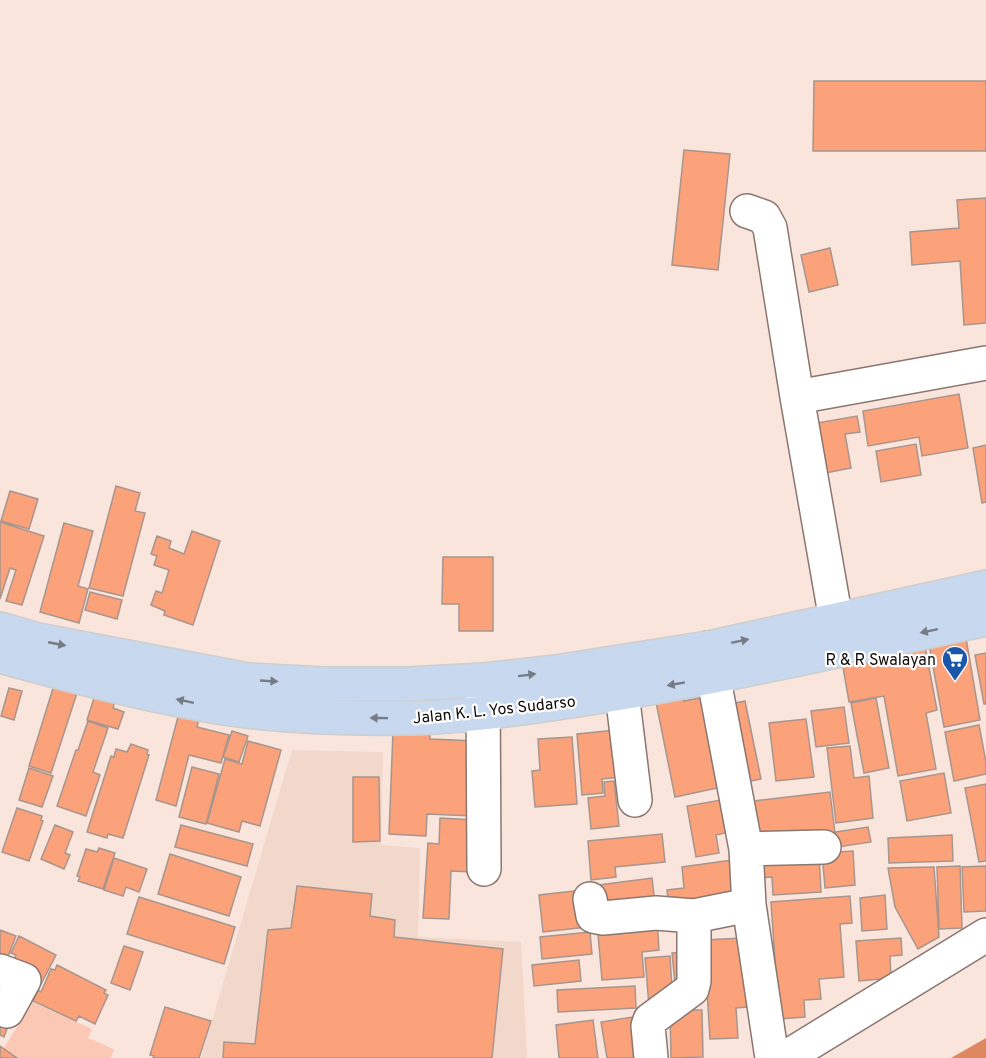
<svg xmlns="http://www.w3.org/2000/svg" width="986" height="1058" viewBox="0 0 986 1058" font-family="Overpass,sans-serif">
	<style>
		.built { fill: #f2d7cb }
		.green { fill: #fac8b4 }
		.water { fill: #de8761 }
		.building { fill: #fba27b; stroke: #a8958d; stroke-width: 1.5 }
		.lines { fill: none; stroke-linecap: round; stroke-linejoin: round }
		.minor-casing { stroke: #897770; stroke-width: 36 }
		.highway-casing { stroke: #cfcece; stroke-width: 36 }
		.minor { stroke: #fff; stroke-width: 33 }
		.highway { stroke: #c8d8ee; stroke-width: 33 }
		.oneway { fill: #767c86 }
		.labels { text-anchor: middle; stroke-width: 4.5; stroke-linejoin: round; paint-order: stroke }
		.poi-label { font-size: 16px; fill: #110b08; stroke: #fff; text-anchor: end }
		.street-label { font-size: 16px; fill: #110b08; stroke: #fff }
	</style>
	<rect width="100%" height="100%" fill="#fae5dd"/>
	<path class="built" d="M292 750 383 752 381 845 420 848 418 937 521 942 527 1058H201Z"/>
	<path class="green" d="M32 1002 92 1029 88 1038 114 1049 111 1058H18L4 1048Z"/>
	<path class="water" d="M986 1038V1058H951Z"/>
	<path class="building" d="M814 81H986V151H813Z
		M684 150 730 154 718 270 672 265Z
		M986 198V323L964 325 960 261 912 265 910 232 959 228 957 200Z
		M830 248 838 285 809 292 801 255Z
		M959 394 968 448 922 456 919 437 868 446 863 411Z
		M857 416 860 432 845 434 851 468 820 474 811 424Z
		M916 444 921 475 881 482 876 451Z
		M986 445V502L982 503 973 448Z
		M116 486 140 493 135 511 145 513 123 596 89 588Z
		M10 491 38 499 29 529 1 521Z
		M0 522 44 536 22 605 6 601 16 570 10 568 0 599Z
		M64 523 93 531 78 586 88 589 79 623 40 612Z
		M192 531 220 541 193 625 164 615 165 611 151 605 156 591 162 593 169 570 154 565 157 556 151 554 157 536 171 541 169 548 184 554Z
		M443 557H493V631H459V604H442Z
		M90 592 122 600 117 619 85 610Z
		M966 638 980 720 944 727 929 644Z
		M925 646 937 710 926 713 936 769 898 776 884 696 849 702 842 661Z
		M986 653V704H984L975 655Z
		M54 685 77 693 51 773 29 766Z
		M9 688 22 691 14 720 1 716Z
		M683 691 684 701 713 695 731 785 675 797 655 697Z
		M95 695 115 700 113 708 124 712 118 729 87 720Z
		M876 698 889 768 864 773 851 703Z
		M745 701 761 779 737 784 721 706Z
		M844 707 849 743 816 747 811 711Z
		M179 713 199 718 197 727 229 735 221 763 189 755 176 806 156 800Z
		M806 719 814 777 776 781 769 723Z
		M88 721 108 728 93 772 100 775 86 816 57 806 76 750H78Z
		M979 725 986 762V774L954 781 945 732Z
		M616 730 621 777 602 779 603 793 582 795 577 734Z
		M232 731 248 736 239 762 223 757Z
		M393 731 430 732V739L477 741 473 816 427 814 426 836 389 834Z
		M572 737 577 804 535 807 532 771 540 770 538 739Z
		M248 741 281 750 260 826 242 821 239 832 207 823 225 759 242 764Z
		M131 744 148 750 147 754 149 755 123 838 108 834 107 838 87 832 111 756 114 757 116 749 127 752Z
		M850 746 854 778 869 776 873 818 836 823 827 748Z
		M192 767 219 774 206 824 179 817Z
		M29 768 53 776 42 807 19 800Z
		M944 773 951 813 907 821 900 781Z
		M353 777H379L380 841 353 842Z
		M614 781 619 826 591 829 588 798 605 796 604 782Z
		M986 784V861L979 862 965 788Z
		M830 792 835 833 749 844 745 802Z
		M732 798 738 830 716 835 719 853 696 857 687 806Z
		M17 808 42 816 41 820 43 821 29 861 2 852Z
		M440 818 475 820 472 872 451 871 449 919 423 918 428 843 439 844Z
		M55 825 73 832 65 853 70 855 64 869 41 859Z
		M181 825 253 844 247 866 175 847Z
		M868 827 871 842 838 847 835 832Z
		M662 834 665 862 615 867 616 877 591 880 588 841Z
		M952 835 953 861 889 863 888 838Z
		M99 848 115 853 103 889 78 881 80 877 77 876 86 849 97 852Z
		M853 851 855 885 825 888 822 853Z
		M819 853 821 892 773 895 772 877 757 878 756 858Z
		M170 854 241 877 229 916 158 894Z
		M114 858 147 869 139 892 126 887 123 896 104 890Z
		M732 860 738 899 669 909 667 890 684 888 682 867Z
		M960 866 962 928 939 929 937 867Z
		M986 866V911L964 912 962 867Z
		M934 867 939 937 918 949 895 907 888 868Z
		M652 878 655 904 603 911 599 885Z
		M297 886 372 894 370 916 395 920 394 937 503 949 492 1058H223L224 1042 255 1044 268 930 291 928Z
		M583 890 587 927 543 932 539 895Z
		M885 895 887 929 862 931 860 898Z
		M850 896 852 923 840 924 844 977 819 979 821 999 804 1000 805 1017 779 1019 771 902Z
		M139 897 235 927 224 964 127 934Z
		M657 918 659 950 642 952 644 977 602 980 597 923Z
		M0 930 16 936 3 969 0 967Z
		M590 932 592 954 542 959 540 937Z
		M19 936 56 955 41 984 10 968 16 955 11 953Z
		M742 938 759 1006 736 1008 738 1038 710 1039 704 940Z
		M901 938 902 955 890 956 891 978 859 981 856 941Z
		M124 946 143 952 130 990 111 983Z
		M689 952 692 983 675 984 672 953Z
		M670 956 672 988 649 1006 645 958Z
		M579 960 581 981 534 986 532 965Z
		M57 965 106 990 104 993 108 995 95 1024 79 1016 76 1021 33 1001 38 990 41 992 51 969 55 970Z
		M635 986 636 1008 558 1012 557 990Z
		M165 1007 211 1021 199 1058H153L154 1056 150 1055Z
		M670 1010H702L703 1057 671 1058Z
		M0 1011 12 1015 4 1037 0 1035Z
		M639 1016 645 1058H607L601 1022Z
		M593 1020 598 1058H559L556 1025Z
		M0 1046 17 1058H0Z"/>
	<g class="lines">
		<g class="minor-casing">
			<path id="minor" d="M747 211 764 217 770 228 797 397 836 620
				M797 397 986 363
				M708 648 746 849 749 905 772 1058
				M483 685 484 869
				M622 693 635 800
				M746 849 824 847
				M590 899 593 916 603 918 656 913 694 916 749 905
				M0 971 24 980 7 1011
				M651 1058 648 1026 650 1020 692 989 694 981V916
				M785 1058 986 935"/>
		</g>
		<g class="highway-casing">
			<path id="highway" d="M0 629 38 640 248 680 324 684H407L483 680 556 672 708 648 986 587
				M0 656C66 674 133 692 201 704 264 716 336 719 401 718 458 718 515 709 571 701 711 680 848 648 986 619"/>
		</g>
		<use href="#minor" class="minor"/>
		<use href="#highway" class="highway"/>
	</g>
	<defs><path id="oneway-solid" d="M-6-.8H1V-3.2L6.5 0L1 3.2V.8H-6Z" transform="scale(1.5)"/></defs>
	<g class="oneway">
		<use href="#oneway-solid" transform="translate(929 631) rotate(168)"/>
		<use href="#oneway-solid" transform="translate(740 641) rotate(-12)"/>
		<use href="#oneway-solid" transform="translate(57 644) rotate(11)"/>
		<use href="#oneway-solid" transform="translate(527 675) rotate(-7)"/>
		<use href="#oneway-solid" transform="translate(269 681) rotate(3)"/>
		<use href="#oneway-solid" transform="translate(676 684) rotate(170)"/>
		<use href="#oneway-solid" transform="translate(185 701) rotate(-168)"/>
		<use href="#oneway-solid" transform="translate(379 718) rotate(-179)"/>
	</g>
	<defs>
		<g id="supermarket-pin" transform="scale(1.35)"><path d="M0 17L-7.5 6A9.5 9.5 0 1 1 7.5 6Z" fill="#1b57a8" stroke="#fff"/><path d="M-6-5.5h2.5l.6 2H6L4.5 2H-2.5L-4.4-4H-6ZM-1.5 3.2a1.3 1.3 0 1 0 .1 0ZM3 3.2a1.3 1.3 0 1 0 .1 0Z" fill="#fff"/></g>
	</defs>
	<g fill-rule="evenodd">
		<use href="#supermarket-pin" x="955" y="659"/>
	</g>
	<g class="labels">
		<g class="poi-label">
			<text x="936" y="665">R &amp; R Swalayan</text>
		</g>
		<g class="street-label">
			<text transform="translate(494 709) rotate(-6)" y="6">Jalan K. L. Yos Sudarso</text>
		</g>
	</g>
</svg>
